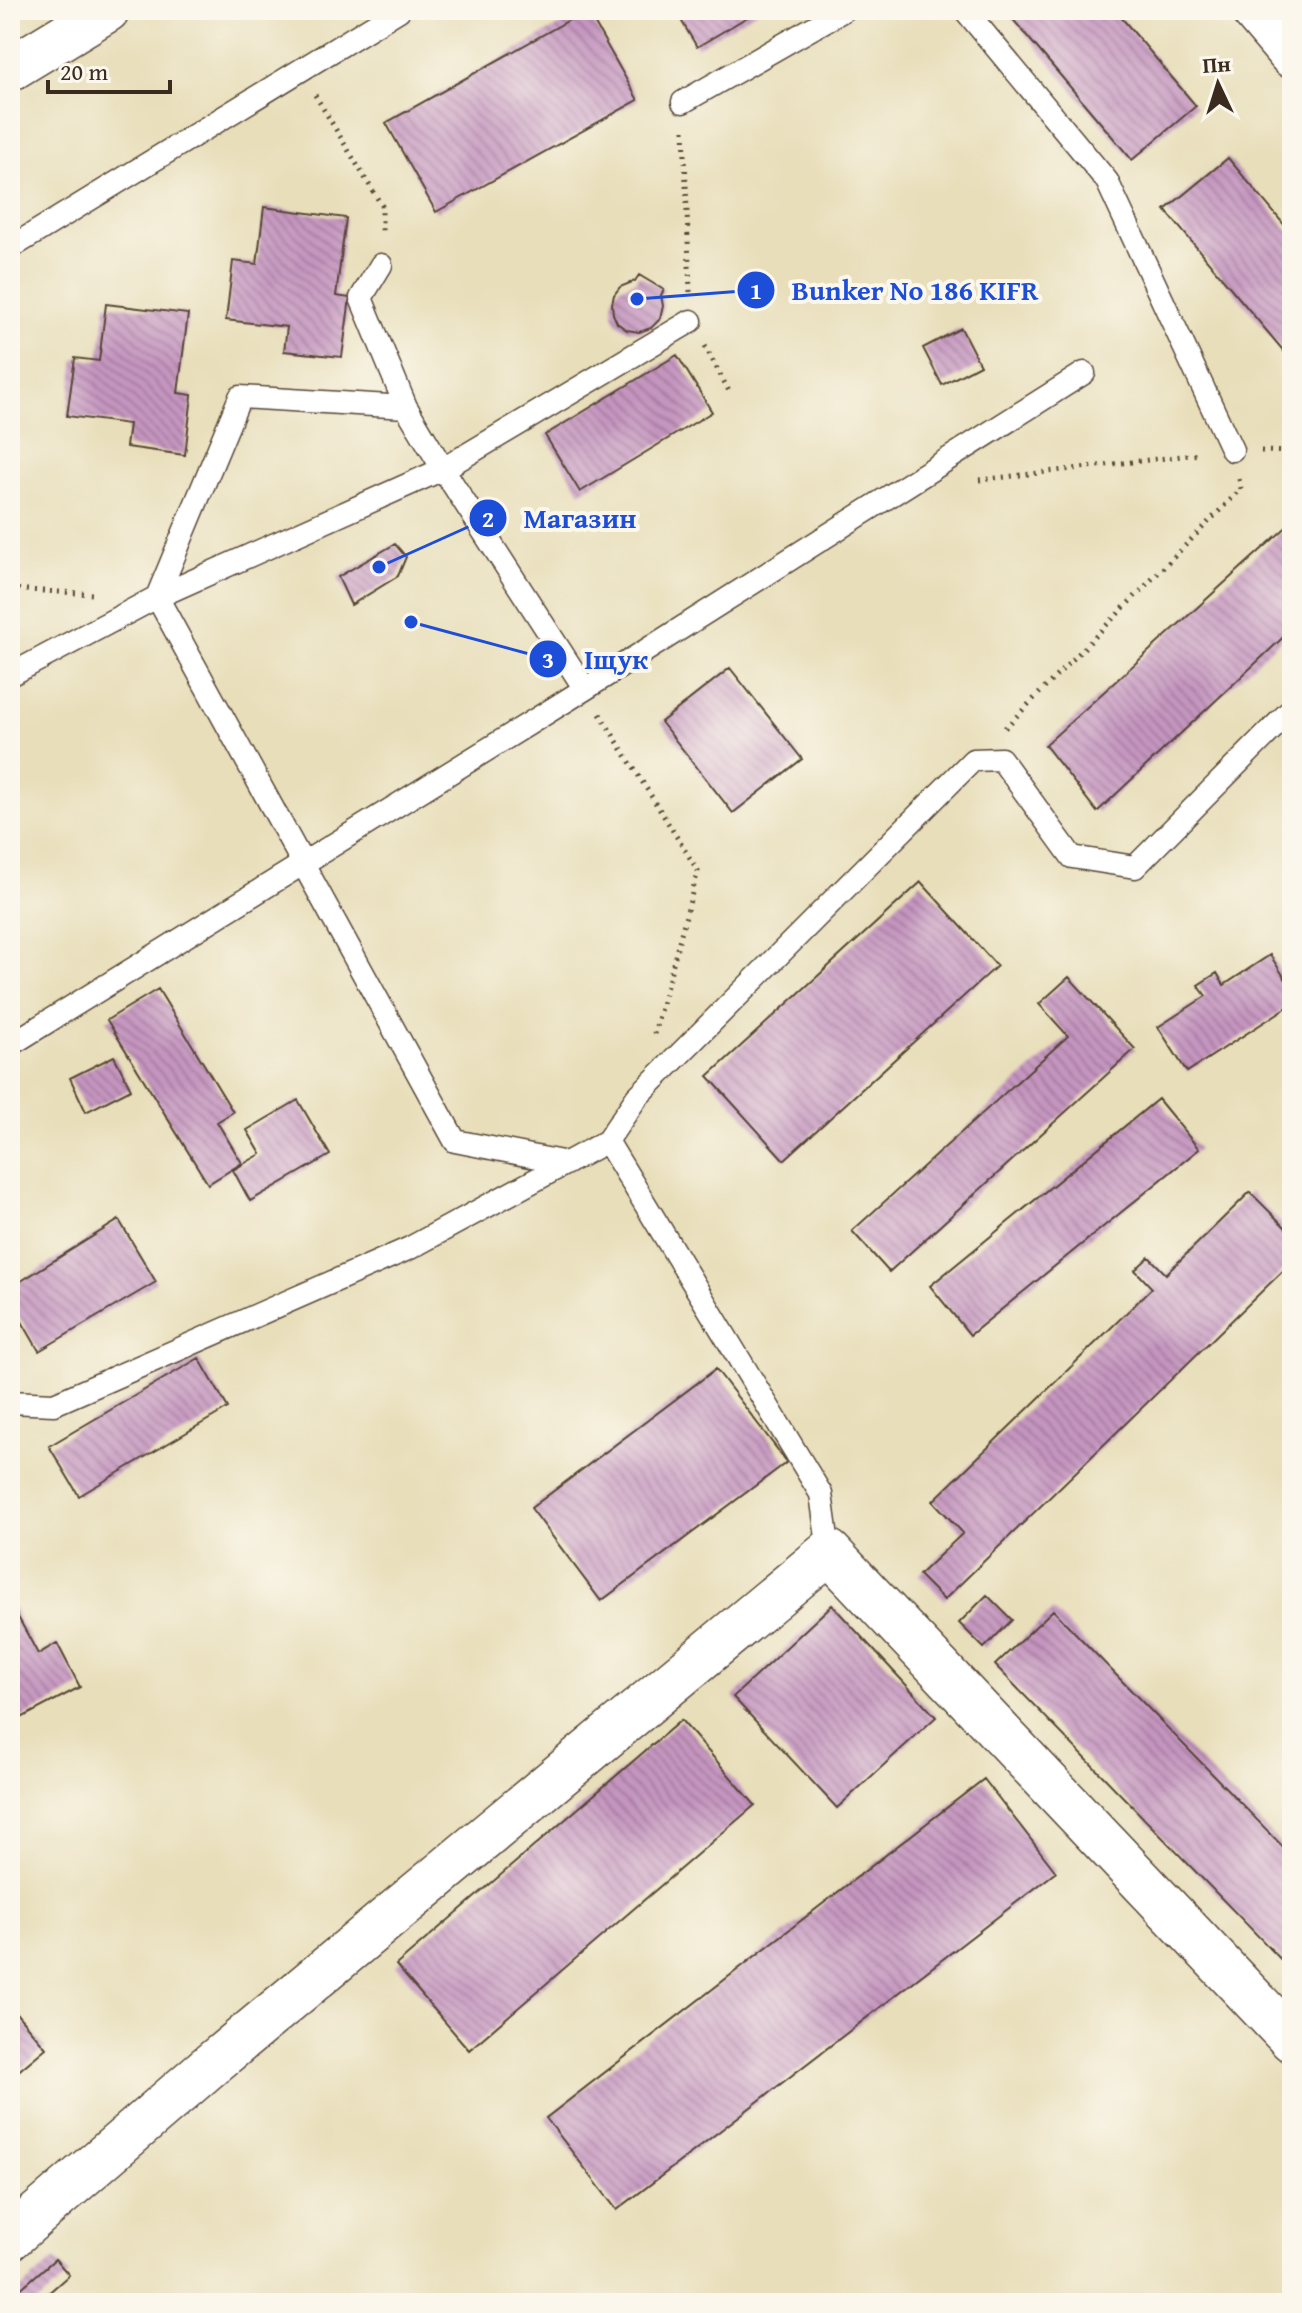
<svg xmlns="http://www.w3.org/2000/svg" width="1302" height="2313" viewBox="0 0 1302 2313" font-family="'Gentium Book Plus',serif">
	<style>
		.building { fill: url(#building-back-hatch) }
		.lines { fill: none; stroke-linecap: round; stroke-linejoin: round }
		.service-casing { stroke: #554535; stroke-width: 25 }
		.minor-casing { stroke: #554535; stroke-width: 47 }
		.tertiary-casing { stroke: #554535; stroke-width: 47 }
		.path { stroke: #554535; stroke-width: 5; stroke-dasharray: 2 6; stroke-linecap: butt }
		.service { stroke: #fff; stroke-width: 22 }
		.minor { stroke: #fff; stroke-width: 44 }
		.tertiary { stroke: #fff; stroke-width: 44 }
		.leader { fill: none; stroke: #1d4ed8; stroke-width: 3 }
		.callout-dot { fill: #1d4ed8; stroke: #fbf7ec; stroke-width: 3 }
		.mark-label { font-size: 24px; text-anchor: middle; font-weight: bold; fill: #fff }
		.callout-label { font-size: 28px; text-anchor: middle; font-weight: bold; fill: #1d4ed8; stroke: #fbf7ec; stroke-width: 8; stroke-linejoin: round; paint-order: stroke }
	</style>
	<defs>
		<pattern id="building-back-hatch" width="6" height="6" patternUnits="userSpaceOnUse" patternTransform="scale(2)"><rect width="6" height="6" fill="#c595c0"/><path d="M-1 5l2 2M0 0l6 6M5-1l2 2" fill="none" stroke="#a17a9b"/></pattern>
	</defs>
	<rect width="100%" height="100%" fill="#fbf7ec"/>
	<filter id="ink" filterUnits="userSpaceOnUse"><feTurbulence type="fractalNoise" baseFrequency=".0125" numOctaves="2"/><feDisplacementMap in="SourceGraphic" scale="16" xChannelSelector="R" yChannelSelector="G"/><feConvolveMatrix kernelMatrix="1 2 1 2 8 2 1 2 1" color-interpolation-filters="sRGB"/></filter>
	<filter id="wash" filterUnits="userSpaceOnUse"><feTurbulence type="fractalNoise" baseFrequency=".006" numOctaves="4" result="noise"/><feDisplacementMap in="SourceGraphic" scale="32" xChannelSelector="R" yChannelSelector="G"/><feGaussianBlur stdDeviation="1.8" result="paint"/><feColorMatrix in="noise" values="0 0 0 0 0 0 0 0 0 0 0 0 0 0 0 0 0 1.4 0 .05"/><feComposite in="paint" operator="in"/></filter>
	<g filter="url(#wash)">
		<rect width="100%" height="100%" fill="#e8deba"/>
		<g id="blocks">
			<path class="building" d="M587 10 638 100 436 212 386 123Z
				M675 10H759L697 47Z
				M1005 10H1115L1196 106 1132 160Z
				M1228 158 1292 234V361L1165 210Z
				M264 207 346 218 336 296 350 298 342 357 284 351 287 327 226 320 233 261 257 264Z
				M639 275 664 290 661 295 663 306 660 319 651 328 639 332 627 330 617 323 613 314 612 304 614 295 620 287 635 281Z
				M106 304 188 314 178 393 192 395 185 455 126 447 129 424 67 416 75 358 99 361Z
				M961 328 980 365 942 385 923 348Z
				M677 355 712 412 580 492 545 435Z
				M1292 522V629L1097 812 1045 745Z
				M395 544 406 557 398 576 351 605 338 577Z
				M730 668 802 759 733 813 661 722Z
				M921 882 997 966 784 1160 708 1076Z
				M1270 955 1292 989V1004L1187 1072 1158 1027 1206 996 1198 985 1217 973 1224 985Z
				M1069 977 1135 1049 889 1272 852 1231 1068 1036 1039 1004Z
				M158 989 233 1112 217 1122 242 1163 208 1184 107 1020Z
				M114 1056 131 1089 86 1112 70 1078Z
				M1158 1099 1199 1149 970 1335 930 1286Z
				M298 1100 330 1155 250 1201 233 1170 261 1154 247 1130Z
				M1250 1192 1292 1234V1262L944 1600 919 1575 963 1533 933 1501 1152 1288 1135 1270 1149 1257 1166 1274Z
				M119 1220 156 1282 39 1351 10 1301V1288Z
				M199 1358 228 1408 79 1496 49 1446Z
				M716 1369 787 1462 601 1601 531 1508Z
				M987 1595 1012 1620 984 1648 959 1623Z
				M10 1602 38 1654 57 1643 80 1687 12 1723 10 1719Z
				M832 1605 936 1717 837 1808 733 1697Z
				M1053 1610 1292 1856V1971L995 1665Z
				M681 1720 755 1805 469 2050 396 1965Z
				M984 1779 1056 1872 617 2210 546 2118Z
				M10 2006 46 2048 10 2078Z
				M55 2259 69 2275 37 2303H17L11 2297Z"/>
		</g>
	</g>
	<g filter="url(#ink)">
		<use href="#blocks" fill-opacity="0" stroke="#554535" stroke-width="2"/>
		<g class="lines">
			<g class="service-casing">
				<path id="service" d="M965 10 1107 181 1232 450
					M683 102 844 10
					M10 248 399 10
					M381 265 361 298 406 407
					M10 675 157 597 443 469 691 321
					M10 1045 585 689 1084 373
					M607 1141 821 1494 829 1552
					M567 1163 455 1141 157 597 240 397 406 407 443 469 585 689
					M10 1402 54 1404 410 1248 607 1141 637 1097 973 760 1001 759 1072 857 1135 867 1292 709"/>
			</g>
			<g class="minor-casing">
				<path id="minor" d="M10 2238 207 2068 829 1552 1292 2040"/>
			</g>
			<g class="tertiary-casing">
				<path id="tertiary" d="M1253 10 1292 56
					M10 69 107 10"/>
			</g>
			<path class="path" d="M315 95 382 206V235
				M684 130 690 292
				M705 346 731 395
				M1261 451 1292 452
				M979 480 1199 454
				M10 589 93 594
				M600 714 698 871 654 1034
				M1005 728 1241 489 1239 479"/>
			<use href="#service" class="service"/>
			<use href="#minor" class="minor"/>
			<use href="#tertiary" class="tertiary"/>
		</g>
	</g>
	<path class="leader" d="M637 299L756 290M379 567L488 518M411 622L548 659"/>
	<g class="callout-dot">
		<circle cx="637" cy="299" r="8"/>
		<circle cx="379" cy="567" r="8"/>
		<circle cx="411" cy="622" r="8"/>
		<circle cx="756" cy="290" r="20"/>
		<circle cx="488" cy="518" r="20"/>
		<circle cx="548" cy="659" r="20"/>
	</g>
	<g class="mark-label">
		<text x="756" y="299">1</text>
		<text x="488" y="527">2</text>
		<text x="548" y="668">3</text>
	</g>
	<g class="callout-label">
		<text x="915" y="300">Bunker No 186 KIFR</text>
		<text x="580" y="528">Магазин</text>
		<text x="616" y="669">Іщук</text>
	</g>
	<rect width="1302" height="2313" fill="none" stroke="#fbf7ec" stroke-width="40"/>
	<g transform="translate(1218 84) rotate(356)" stroke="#fbf7ec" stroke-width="6" paint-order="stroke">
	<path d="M0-6L14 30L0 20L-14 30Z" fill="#3b2a1e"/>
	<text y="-12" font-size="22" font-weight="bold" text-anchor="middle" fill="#3b2a1e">Пн</text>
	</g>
	<path d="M48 80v12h122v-12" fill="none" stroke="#3b2a1e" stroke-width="4"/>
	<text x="60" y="80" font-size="24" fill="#3b2a1e" stroke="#fbf7ec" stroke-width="6" paint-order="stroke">20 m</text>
</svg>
